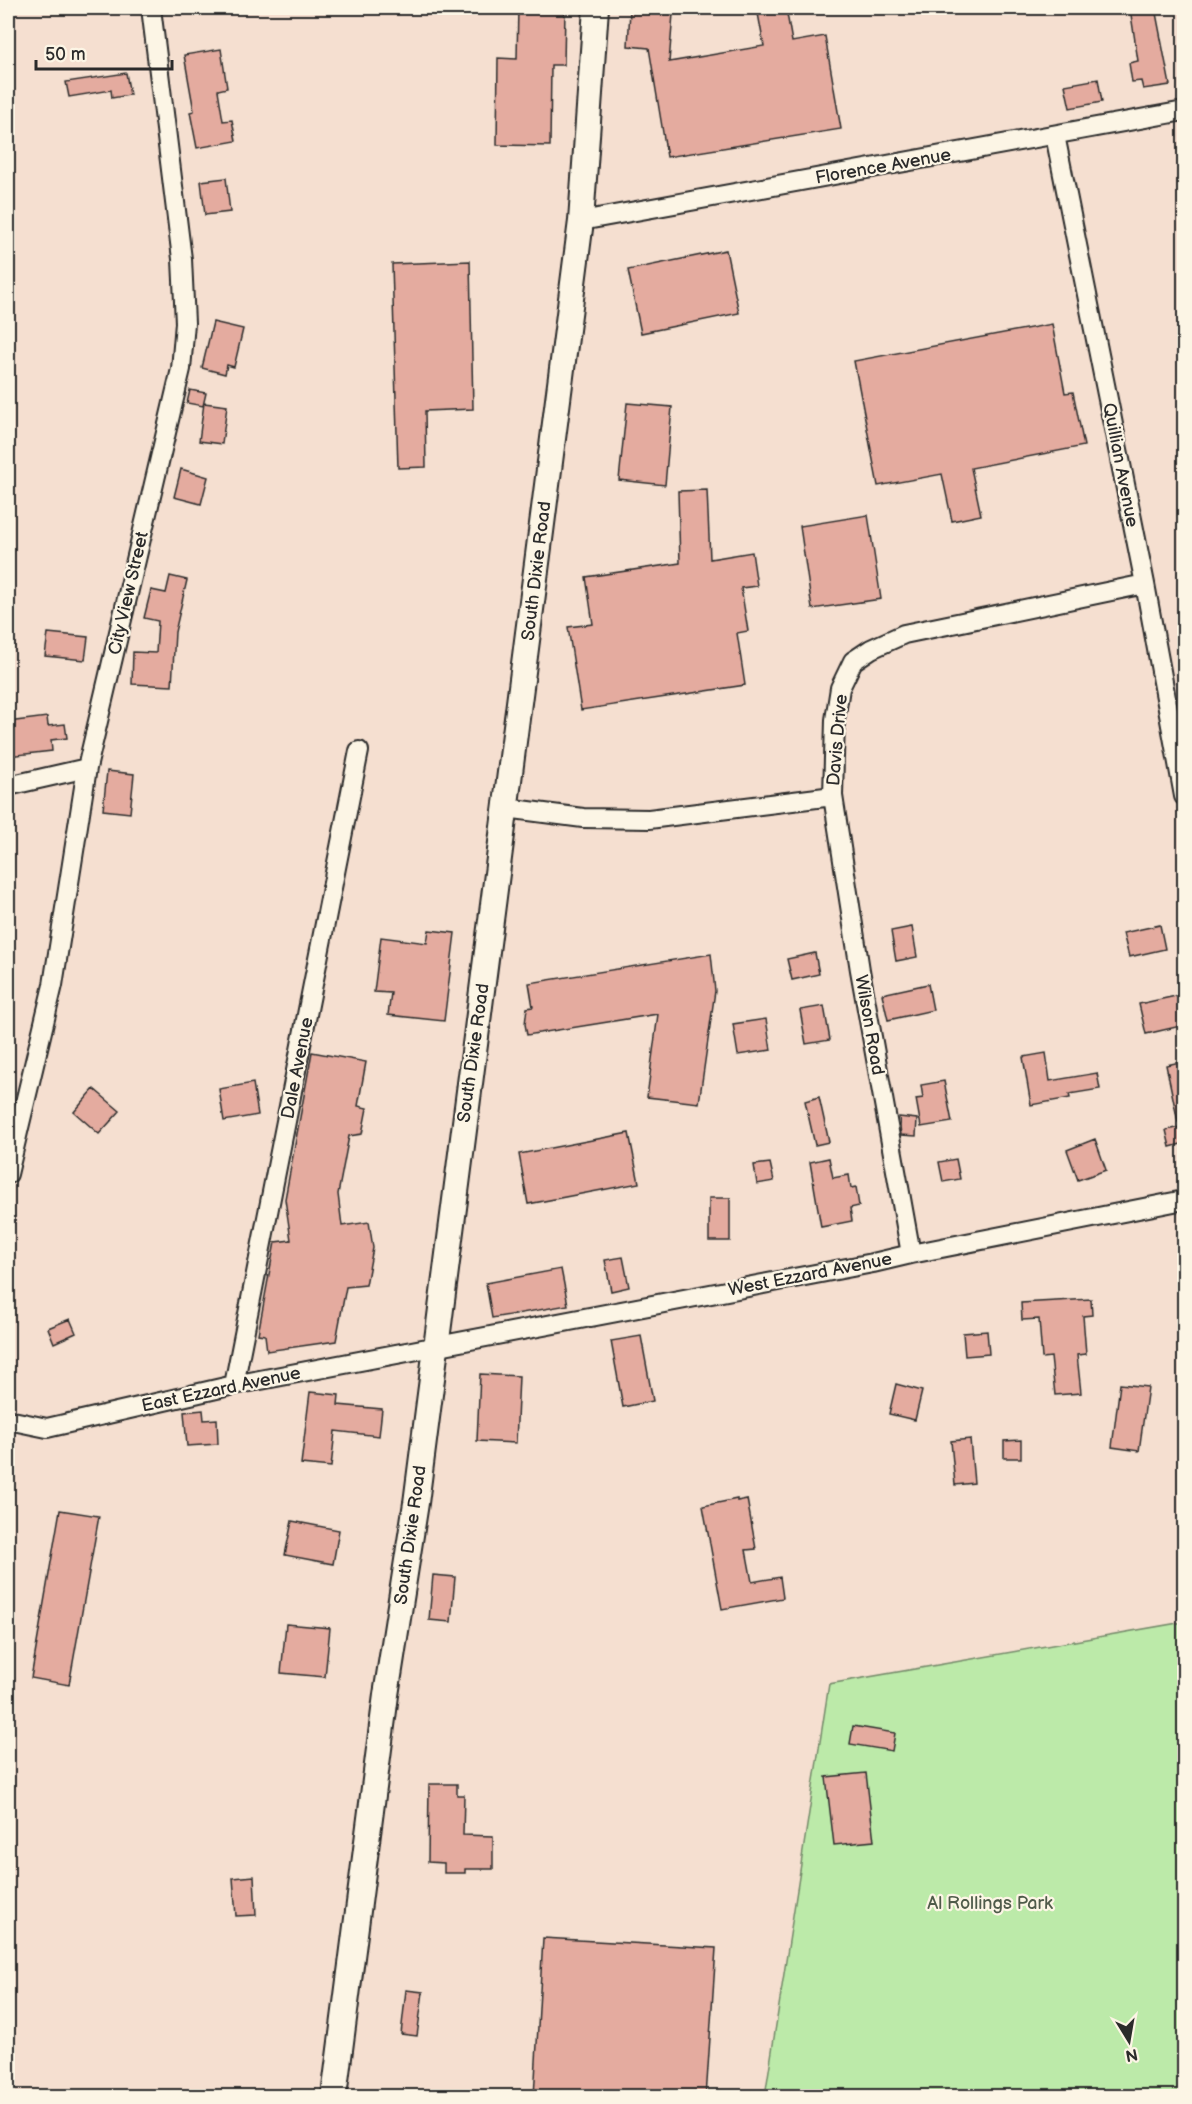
<svg xmlns="http://www.w3.org/2000/svg" width="1192" height="2104" viewBox="0 0 1192 2104" font-family="'Balsamiq Sans',sans-serif">
	<style>
		.green { fill: #bceaa9; stroke: #748a6a; stroke-width: 1.5 }
		.building { fill: #e4ab9f; stroke: #2b2b2b; stroke-width: 1.5 }
		.lines { fill: none; stroke-linecap: round; stroke-linejoin: round }
		.minor-casing { stroke: #2b2b2b; stroke-width: 22 }
		.major-casing { stroke: #2b2b2b; stroke-width: 28 }
		.minor { stroke: #fcf5e5; stroke-width: 18 }
		.major { stroke: #fcf5e5; stroke-width: 24 }
		.labels { text-anchor: middle; stroke-width: 4.5; stroke-linejoin: round; paint-order: stroke }
		.street-label { font-size: 18px; fill: #2b2b2b; stroke: #fcf5e5 }
		.park-label { font-size: 18px; fill: #4f5b4a; stroke: #fcf5e5 }
	</style>
	<rect width="100%" height="100%" fill="#f5dfd0"/>
	<filter id="ink" filterUnits="userSpaceOnUse"><feTurbulence type="fractalNoise" baseFrequency=".0167" numOctaves="2"/><feDisplacementMap in="SourceGraphic" scale="12" xChannelSelector="R" yChannelSelector="G"/><feConvolveMatrix kernelMatrix="1 2 1 2 8 2 1 2 1" color-interpolation-filters="sRGB"/></filter>
	<g filter="url(#ink)">
		<path class="green" d="M1184 1622V2096H765L829 1684Z"/>
		<path class="building" d="M518 8H565L564 65H551L550 146 497 145 498 58 517 59Z
			M757 8H786L792 42 825 36 841 129 667 157 649 48 628 46 630 10 673 14 669 62 764 46Z
			M1130 8H1155L1170 85 1143 89 1141 81 1132 82 1129 63 1138 61Z
			M221 49 227 88 218 90 223 121 232 120 236 141 197 148 190 112 194 111 184 55Z
			M126 73 130 95 112 98 111 90 69 97 66 82Z
			M1098 79 1102 102 1070 108 1065 85Z
			M226 178 230 212 205 215 201 181Z
			M726 250 739 313 641 333 628 270Z
			M470 261 473 409 425 411 426 467 398 468 392 264Z
			M213 322 243 329 234 367 227 365 225 374 202 368Z
			M1052 324 1065 393 1073 392 1084 446 971 468 981 515 952 521 942 474 878 486 854 361Z
			M190 390 206 393 203 406 187 403Z
			M204 403 227 406 222 444 199 441Z
			M627 403 672 407 665 485 619 480Z
			M181 469 208 477 201 504 174 497Z
			M707 490 710 559 752 552 757 586 741 588 748 631 737 633 745 685 581 710 568 627 593 624 586 577 680 563 678 491Z
			M868 515 881 599 812 609 800 526Z
			M170 576 187 580 175 632 172 686 132 684 133 652 156 653 158 621 144 618 151 590 166 593Z
			M48 633 88 637 85 660 45 656Z
			M47 717 48 726 65 724 67 738 51 740 52 751 8 756V722Z
			M107 771 134 774 130 813 103 810Z
			M1160 925 1165 949 1129 957 1123 933Z
			M912 927 917 957 896 961 891 931Z
			M429 930 455 933 444 1021 388 1015 391 993 374 992 381 937 427 943Z
			M815 953 819 974 792 980 787 959Z
			M711 954 715 991 699 1103 647 1097 658 1014 527 1035 525 1024 527 1008 533 1007 529 983Z
			M928 984 933 1010 888 1020 882 994Z
			M1185 994V1025L1146 1034 1139 1004Z
			M824 1006 830 1040 806 1044 800 1010Z
			M766 1019 771 1050 738 1055 733 1024Z
			M312 1052 366 1062 358 1106 367 1108 362 1134 349 1136 338 1194 342 1226 369 1222 373 1248 366 1285 346 1287 336 1341 267 1351 265 1335 258 1334 275 1242 291 1240 285 1199Z
			M1046 1053 1050 1081 1097 1073 1100 1089 1069 1094 1070 1098 1031 1105 1023 1057Z
			M1185 1061V1122H1178L1166 1065Z
			M944 1081 952 1122 921 1127 916 1099 923 1098 921 1085Z
			M253 1083 258 1115 224 1121 219 1089Z
			M94 1089 120 1111 99 1134 74 1112Z
			M819 1097 829 1142 815 1145 805 1101Z
			M899 1117 917 1119 916 1136 901 1135Z
			M1185 1126V1143L1170 1147 1166 1130Z
			M629 1133 639 1183 528 1204 519 1154Z
			M1095 1139 1106 1170 1078 1180 1067 1150Z
			M829 1158 833 1178 849 1175 851 1188 856 1187 859 1206 850 1208 852 1221 821 1227 810 1162Z
			M956 1159 960 1179 943 1182 939 1162Z
			M770 1163 774 1181 757 1184 754 1165Z
			M709 1198H730V1241H709Z
			M623 1257 629 1287 611 1291 605 1260Z
			M561 1269 568 1305 492 1318 486 1283Z
			M1091 1299 1092 1315 1083 1316 1086 1354 1077 1355 1081 1393 1055 1395 1051 1357 1042 1358 1039 1319 1022 1320 1021 1303Z
			M70 1319 76 1333 54 1343 48 1328Z
			M987 1331 989 1354 965 1356 963 1333Z
			M641 1336 653 1401 623 1407 611 1341Z
			M480 1374 519 1376 516 1443 477 1441Z
			M896 1384 922 1391 915 1420 889 1414Z
			M1120 1384 1148 1387 1139 1451 1112 1447Z
			M310 1392 339 1395 338 1405 382 1409 379 1436 335 1431 331 1467 301 1464Z
			M203 1410 204 1420 217 1419 218 1444 187 1446 184 1412Z
			M970 1439 974 1483 955 1485 951 1441Z
			M1021 1440V1458H1004V1441Z
			M737 1499V1501L747 1499 756 1549 746 1550 752 1582 780 1577 783 1598 722 1609 703 1506Z
			M60 1510 99 1516 69 1685 31 1678Z
			M292 1521 339 1530 333 1564 285 1555Z
			M433 1575 455 1577 451 1622 429 1620Z
			M286 1624 330 1628 325 1677 281 1673Z
			M853 1726 895 1733 892 1751 850 1744Z
			M866 1773 874 1841 834 1845 826 1777Z
			M429 1784H457V1795H464L463 1835 493 1836V1869H465V1873H444V1863L428 1862Z
			M254 1876 256 1915 236 1916 233 1878Z
			M543 1938 716 1948 706 2097H534Z
			M406 1990 423 1992 417 2036 401 2034Z"/>
		<g class="lines">
			<g class="minor-casing">
				<path id="minor" d="M1055 135 1145 584 1184 796
					M581 221 1184 111
					M8 786 87 768
					M506 808 583 818 649 819 833 796
					M8 1174 53 985 87 768 181 369 185 323 182 259 151 8
					M911 1254 860 970 833 796 835 720 840 688 853 661 871 649 904 634 1145 584
					M234 1385 359 751
					M8 1420 47 1428 234 1385 873 1263 911 1254 1184 1200"/>
			</g>
			<g class="major-casing">
				<path id="major" d="M334 2096 386 1695 416 1503 581 221 596 8"/>
			</g>
			<use href="#minor" class="minor"/>
			<use href="#major" class="major"/>
		</g>
	</g>
	<g class="labels">
		<g class="street-label">
			<text transform="translate(883 166) rotate(-10)" y="6">Florence Avenue</text>
			<text transform="translate(1121 465) rotate(79)" y="6">Quillian Avenue</text>
			<text transform="translate(536 571) rotate(-83)" y="6">South Dixie Road</text>
			<text transform="translate(128 593) rotate(-77)" y="6">City View Street</text>
			<text transform="translate(837 740) rotate(-85)" y="6">Davis Drive</text>
			<text transform="translate(870 1025) rotate(80)" y="6">Wilson Road</text>
			<text transform="translate(473 1053) rotate(-82)" y="6">South Dixie Road</text>
			<text transform="translate(297 1068) rotate(-79)" y="6">Dale Avenue</text>
			<text transform="translate(810 1274) rotate(-11)" y="6">West Ezzard Avenue</text>
			<text transform="translate(221 1389) rotate(-12)" y="6">East Ezzard Avenue</text>
			<text transform="translate(410 1535) rotate(-82)" y="6">South Dixie Road</text>
		</g>
		<g class="park-label">
			<text x="990" y="1909">Al Rollings Park</text>
		</g>
	</g>
	<rect width="1192" height="2104" fill="none" stroke="#fcf5e5" stroke-width="30"/>
	<rect x="15" y="15" width="1162" height="2074" fill="none" stroke="#2b2b2b" stroke-width="2" filter="url(#ink)"/>
	<g transform="translate(1129 2041) rotate(169)" stroke="#fcf5e5" stroke-width="4.5" paint-order="stroke">
	<path d="M0-4.5L10 22L0 15L-10 22Z" fill="#2b2b2b"/>
	<text y="-9" font-size="16" font-weight="bold" text-anchor="middle" fill="#2b2b2b">N</text>
	</g>
	<path d="M36 60v9h136v-9" fill="none" stroke="#2b2b2b" stroke-width="3"/>
	<text x="45" y="60" font-size="18" fill="#2b2b2b" stroke="#fcf5e5" stroke-width="4.5" paint-order="stroke">50 m</text>
</svg>
